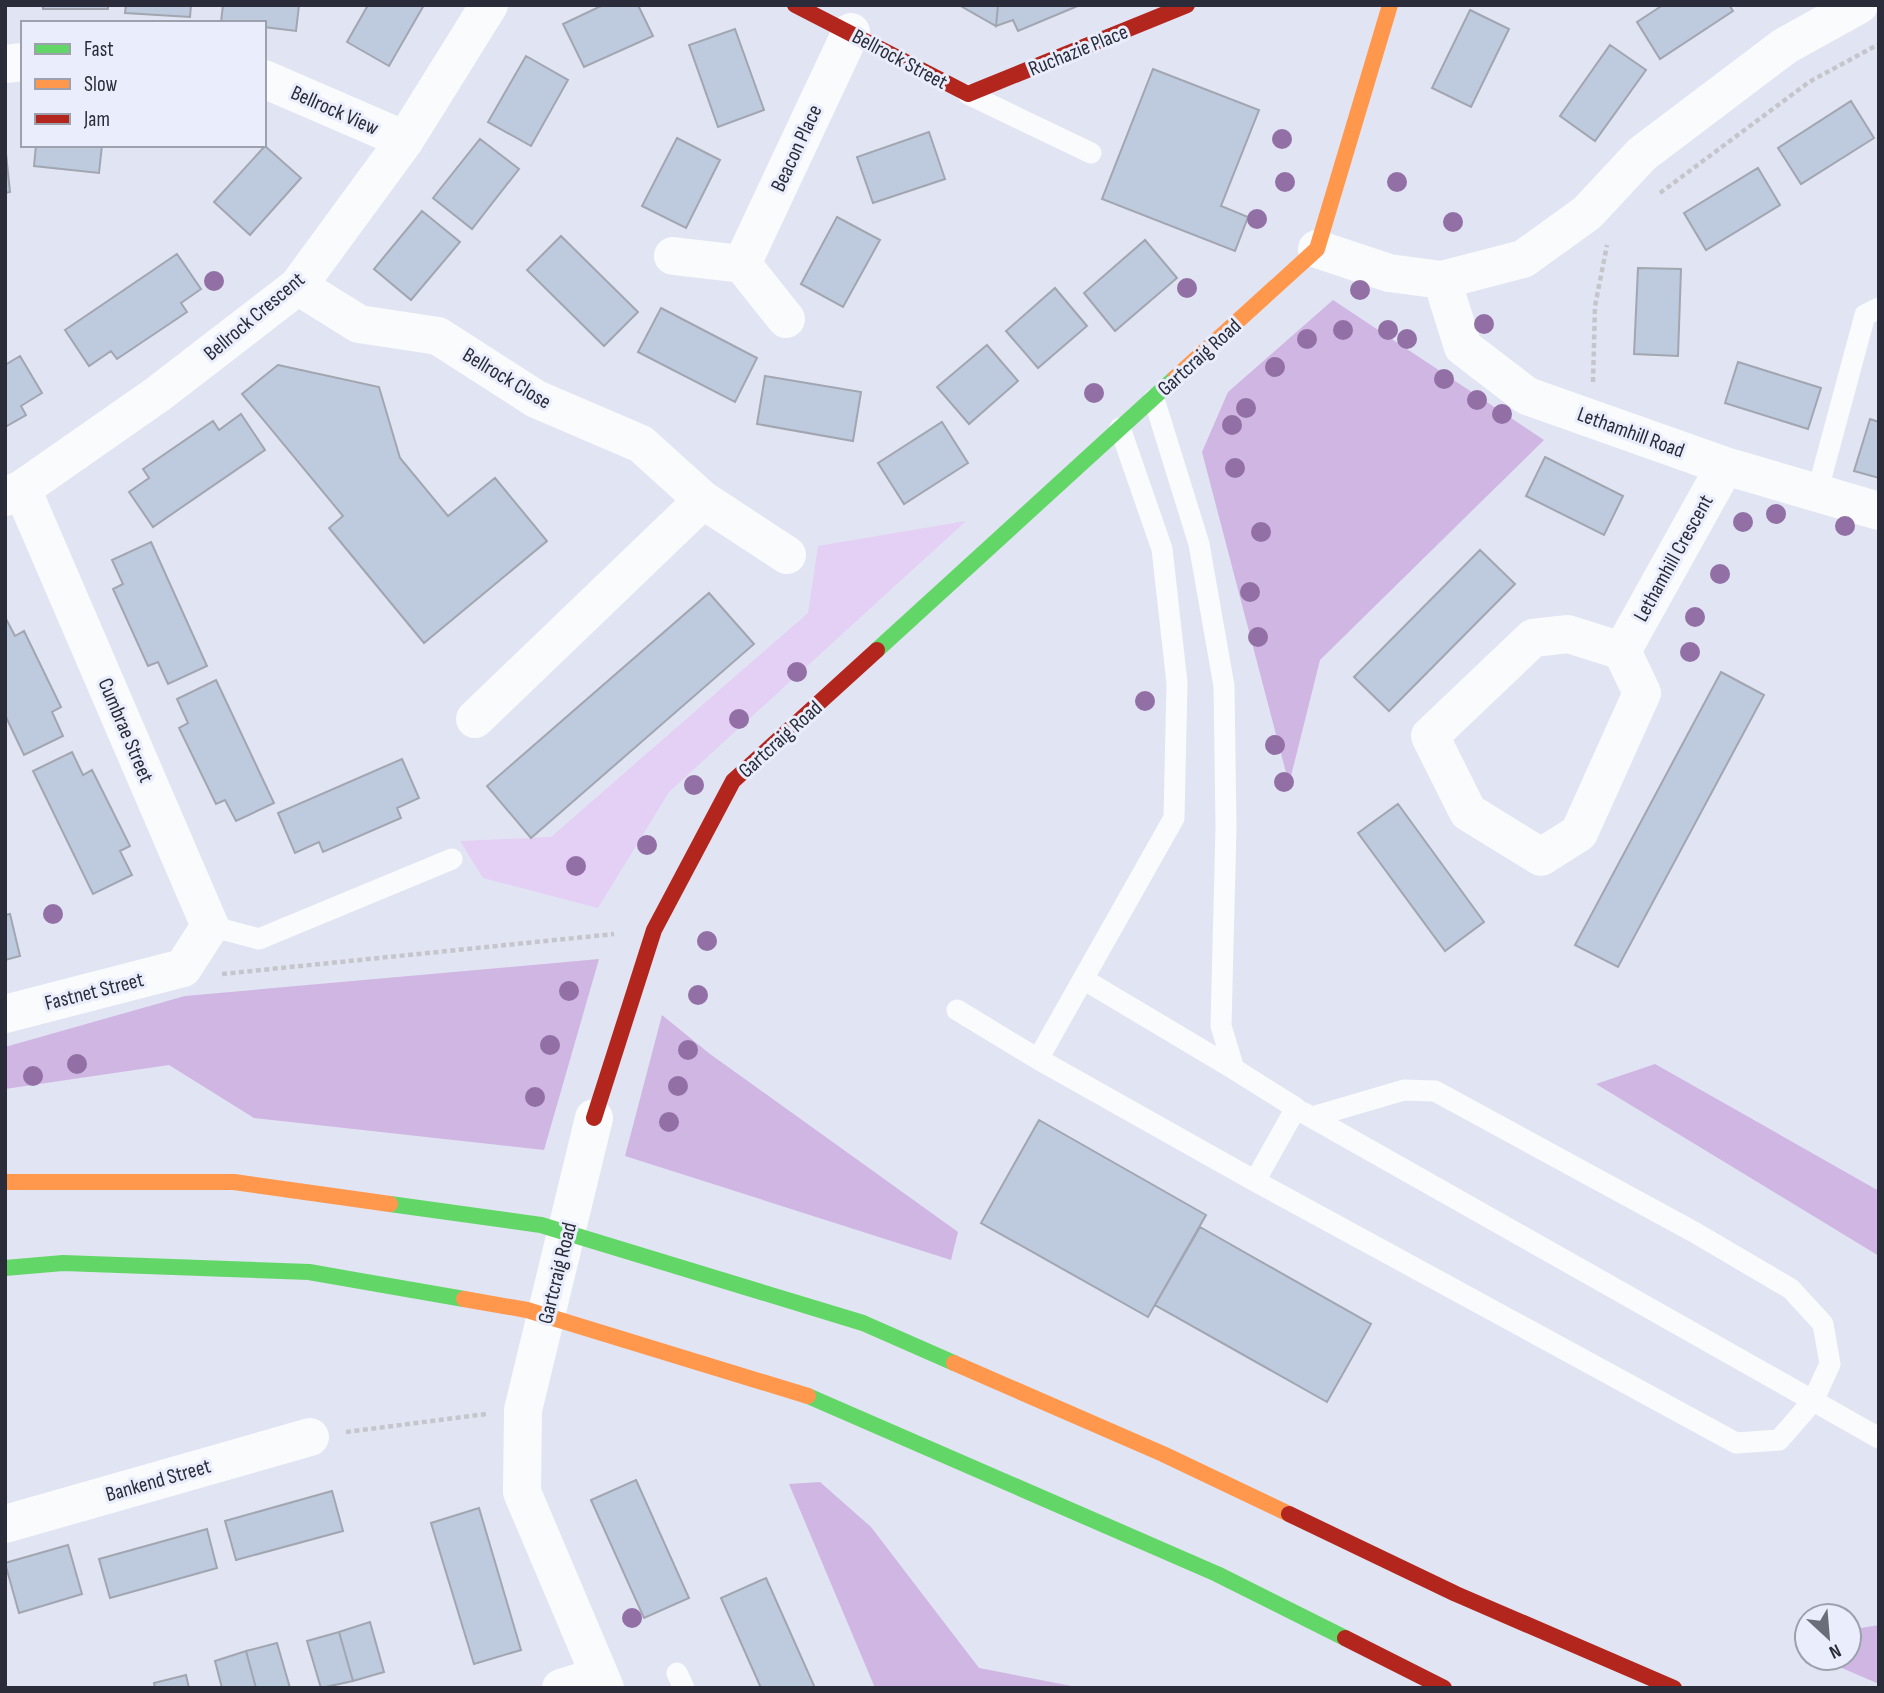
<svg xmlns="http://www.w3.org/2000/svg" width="1884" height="1693" viewBox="0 0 1884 1693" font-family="'Sofia Sans Condensed',sans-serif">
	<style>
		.green { fill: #e4d0f4 }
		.forest { fill: #d0b6e3 }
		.building { fill: #becadd; stroke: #a1a6b1; stroke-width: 2 }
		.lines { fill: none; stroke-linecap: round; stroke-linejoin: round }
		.path { stroke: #c5c6cb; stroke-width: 4.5; stroke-dasharray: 5 3.5; stroke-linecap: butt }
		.lane { stroke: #fafbfd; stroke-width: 21 }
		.street { stroke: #fafbfd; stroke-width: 38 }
		.fast { stroke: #63d668; stroke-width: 16 }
		.slow { stroke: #ff974d; stroke-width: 16 }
		.jam { stroke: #b3261e; stroke-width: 16 }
		.tree { fill: #9270a5 }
		.labels { text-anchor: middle; stroke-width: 6; stroke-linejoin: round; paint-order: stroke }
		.street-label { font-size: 21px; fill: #2a2d39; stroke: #eaedfb }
	</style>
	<rect width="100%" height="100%" fill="#e1e4f2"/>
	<path class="green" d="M966 521 669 792 598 908 483 878 460 841 551 837 808 613 818 546Z"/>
	<path class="forest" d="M1333 300 1544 440 1320 660 1289 784 1202 452 1228 392Z
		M599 959 544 1150 254 1118 169 1065 5 1089V1047L185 996Z
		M662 1015 710 1054 958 1232 951 1260 625 1156Z
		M1655 1064 1879 1191V1256L1596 1084Z
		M820 1482 871 1527 979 1668 1082 1688H875L789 1484Z
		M1879 1625V1684L1835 1665 1837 1658H1849V1630Z"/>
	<path class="building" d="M43 5H108V9H43Z
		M126 5H191L190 17 125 13Z
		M223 5H299L296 31 264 27V23L221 22Z
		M368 5H424L389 66 347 42Z
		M603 5H638L653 36 584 67 563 24Z
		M959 5H998L996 26Z
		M998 5H1080L1018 31 1013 20 996 26Z
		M1663 5H1729L1733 11 1660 59 1637 22Z
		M1470 10 1509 29 1471 107 1432 88Z
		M735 29 764 110 718 127 689 45Z
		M1610 45 1646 70 1595 141 1560 116Z
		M526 56 568 80 531 146 488 122Z
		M1153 69 1259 110 1221 206 1248 217 1235 251 1102 199Z
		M1851 101 1874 138 1801 184 1778 148Z
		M929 132 945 179 873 203 857 157Z
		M677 138 720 160 686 228 642 206Z
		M480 139 519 169 472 229 433 198Z
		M5 144 10 192 5 193Z
		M36 145H102L99 173 34 166Z
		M265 146 301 178 250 235 214 202Z
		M1758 168 1780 205 1706 250 1684 213Z
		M422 211 460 242 411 300 374 269Z
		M837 217 880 240 843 307 801 284Z
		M561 236 638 312 604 346 527 270Z
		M1145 240 1177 278 1115 331 1084 293Z
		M177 254 201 289 181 303 187 312 117 359 111 351 89 366 65 330Z
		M1638 268 1681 269 1678 356 1634 354Z
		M1055 288 1087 326 1038 368 1006 331Z
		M661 308 757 358 735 402 638 352Z
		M987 345 1018 381 969 424 937 387Z
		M20 356 42 393 21 406 26 415 5 427V365Z
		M1738 362 1821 388 1808 429 1725 403Z
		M278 365 379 387 400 458 448 516 495 478 547 541 424 643 329 528 343 516 242 394Z
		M765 376 861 392 853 441 757 424Z
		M241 414 265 450 153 527 129 492 149 478 143 469 213 421 219 430Z
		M1870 419 1879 422V478L1854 471Z
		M942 422 968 463 904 504 878 463Z
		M1545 457 1623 496 1604 535 1526 496Z
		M151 542 207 666 168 684 158 662 148 666 113 589 123 584 112 560Z
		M1480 550 1515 584 1389 711 1354 677Z
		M709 593 754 644 531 838 487 786Z
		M5 617 15 636 24 631 61 707 52 712 63 736 24 755 5 715Z
		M1721 672 1764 695 1618 967 1575 945Z
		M216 680 274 803 236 821 225 800 216 804 179 728 188 723 177 699Z
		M72 752 83 775 92 770 130 846 120 851 132 875 93 894 33 771Z
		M402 759 419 798 397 808 401 818 323 852 319 842 295 853 278 813Z
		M1398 804 1484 922 1445 951 1358 833Z
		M10 914 20 956 5 960V915Z
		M1039 1120 1206 1215 1148 1317 981 1223Z
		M1200 1227 1371 1324 1327 1402 1155 1305Z
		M636 1480 689 1598 644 1618 591 1500Z
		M332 1491 343 1531 236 1560 225 1521Z
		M479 1508 521 1650 474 1664 431 1523Z
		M207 1529 217 1568 110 1598 99 1559Z
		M68 1545 82 1594 19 1613 5 1563Z
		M766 1578 815 1688H761L721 1598Z
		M370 1622 384 1672 353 1681 339 1632Z
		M339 1632 353 1681 321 1688 307 1641Z
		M277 1643 290 1688H256L246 1651Z
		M246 1651 256 1688H222L215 1661Z
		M186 1675 189 1688H155L154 1683Z"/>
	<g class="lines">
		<path class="path" d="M1660 193 1809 82 1879 44
			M1593 382 1595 306 1607 245
			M222 974 614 934
			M346 1432 486 1414"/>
		<path class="lane" d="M968 94 1091 153
			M1120 428 1162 549 1177 683 1174 818 1038 1059 1255 1181 1296 1108 1234 1069 1221 1026 1226 827 1224 686 1199 544 1154 399
			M1817 493 1865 315 1879 308
			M210 926 259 939 452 859
			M1083 979 1234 1069
			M957 1010 1038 1059
			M1304 1113 1879 1438
			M1255 1181 1736 1443 1779 1440 1813 1401 1830 1364 1823 1324 1791 1289 1694 1232 1435 1091 1404 1090 1312 1117
			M677 1673 684 1688"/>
		<path class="street" d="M5 64 23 62
			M264 79 405 140
			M1317 249 1389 273 1442 280 1523 259 1587 213 1642 154 1785 46 1859 5
			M673 256 742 264 786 319
			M742 264 851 32
			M1442 280 1463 347 1527 396 1725 466 1879 511
			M298 286 359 324 438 336 536 399 641 444 703 500 787 555
			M5 497 22 489 158 394 298 286 405 140 489 5
			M1568 634 1622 651 1642 693 1579 833 1541 857 1468 812 1430 736 1533 638Z
			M1622 651 1725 466
			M475 719 703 500
			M5 1014 183 968 210 926 22 489
			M594 1118 523 1410 522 1492 605 1688
			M5 1524 310 1437
			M561 1688 600 1676"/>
		<path class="fast" d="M877 650 1175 378
			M390 1204 541 1225 863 1323 954 1363
			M5 1268 63 1263 309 1272 464 1299
			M808 1396 1217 1574 1345 1638"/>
		<path class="slow" d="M1175 378 1317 249 1390 5
			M5 1182H234L390 1204
			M464 1299 527 1310 808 1396
			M954 1363 1163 1454 1289 1514"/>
		<path class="jam" d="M795 5 968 94 1187 5
			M594 1118 654 930 733 781 877 650
			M1289 1514 1456 1594 1674 1688
			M1345 1638 1444 1688"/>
	</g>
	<g class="tree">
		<circle cx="1282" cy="139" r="10"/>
		<circle cx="1285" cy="182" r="10"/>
		<circle cx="1397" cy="182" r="10"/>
		<circle cx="1257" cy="219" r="10"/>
		<circle cx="1453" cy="222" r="10"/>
		<circle cx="214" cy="281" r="10"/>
		<circle cx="1187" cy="288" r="10"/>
		<circle cx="1360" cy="290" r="10"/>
		<circle cx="1484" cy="324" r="10"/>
		<circle cx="1343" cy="330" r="10"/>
		<circle cx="1388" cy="330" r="10"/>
		<circle cx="1307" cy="339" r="10"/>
		<circle cx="1407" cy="339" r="10"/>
		<circle cx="1275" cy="367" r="10"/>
		<circle cx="1444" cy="379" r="10"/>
		<circle cx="1094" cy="393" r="10"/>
		<circle cx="1477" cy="400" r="10"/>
		<circle cx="1246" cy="408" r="10"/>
		<circle cx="1502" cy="414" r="10"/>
		<circle cx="1232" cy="425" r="10"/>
		<circle cx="1235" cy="468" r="10"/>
		<circle cx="1776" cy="514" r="10"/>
		<circle cx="1743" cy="522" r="10"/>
		<circle cx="1845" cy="526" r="10"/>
		<circle cx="1261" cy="532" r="10"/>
		<circle cx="1720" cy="574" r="10"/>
		<circle cx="1250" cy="592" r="10"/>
		<circle cx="1695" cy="617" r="10"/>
		<circle cx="1258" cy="637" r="10"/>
		<circle cx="1690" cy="652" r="10"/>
		<circle cx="797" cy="672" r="10"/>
		<circle cx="1145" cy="701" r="10"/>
		<circle cx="739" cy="719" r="10"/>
		<circle cx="1275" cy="745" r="10"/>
		<circle cx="1284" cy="782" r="10"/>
		<circle cx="694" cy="785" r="10"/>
		<circle cx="647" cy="845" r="10"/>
		<circle cx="576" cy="866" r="10"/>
		<circle cx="53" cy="914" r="10"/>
		<circle cx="707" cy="941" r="10"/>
		<circle cx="569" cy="991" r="10"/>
		<circle cx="698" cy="995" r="10"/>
		<circle cx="550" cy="1045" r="10"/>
		<circle cx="688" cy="1050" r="10"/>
		<circle cx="77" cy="1064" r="10"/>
		<circle cx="33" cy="1076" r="10"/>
		<circle cx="678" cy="1086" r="10"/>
		<circle cx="535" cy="1097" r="10"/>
		<circle cx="669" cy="1122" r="10"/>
		<circle cx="632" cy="1618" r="10"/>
	</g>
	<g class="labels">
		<g class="street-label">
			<text transform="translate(1078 50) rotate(-22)" y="7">Ruchazie Place</text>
			<text transform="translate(900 59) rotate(28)" y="7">Bellrock Street</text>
			<text transform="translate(335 110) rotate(24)" y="7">Bellrock View</text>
			<text transform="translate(796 148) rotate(-65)" y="7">Beacon Place</text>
			<text transform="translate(254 316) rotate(-40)" y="7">Bellrock Crescent</text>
			<text transform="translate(1199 357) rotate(-42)" y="7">Gartcraig Road</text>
			<text transform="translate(507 378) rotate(31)" y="7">Bellrock Close</text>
			<text transform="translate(1631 432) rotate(20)" y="7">Lethamhill Road</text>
			<text transform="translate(1673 558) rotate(-61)" y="7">Lethamhill Crescent</text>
			<text transform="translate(126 730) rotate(67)" y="7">Cumbrae Street</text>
			<text transform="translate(780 739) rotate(-42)" y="7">Gartcraig Road</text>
			<text transform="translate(94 991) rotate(-14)" y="7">Fastnet Street</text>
			<text transform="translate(557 1273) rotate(-76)" y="7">Gartcraig Road</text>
			<text transform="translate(158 1480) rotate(-16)" y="7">Bankend Street</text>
		</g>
	</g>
	<rect width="1884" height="1693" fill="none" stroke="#2a2d39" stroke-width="14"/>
	<rect x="21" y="21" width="245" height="126" fill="#eaedfb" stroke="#9da0ad" stroke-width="2"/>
	<rect x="35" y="44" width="35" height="10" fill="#63d668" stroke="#9da0ad" stroke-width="2"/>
	<text x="84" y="56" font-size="21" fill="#2a2d39">Fast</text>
	<rect x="35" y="79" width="35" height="10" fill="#ff974d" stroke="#9da0ad" stroke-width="2"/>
	<text x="84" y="91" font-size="21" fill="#2a2d39">Slow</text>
	<rect x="35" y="114" width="35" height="10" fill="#b3261e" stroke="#9da0ad" stroke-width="2"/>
	<text x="84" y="126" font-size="21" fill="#2a2d39">Jam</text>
	<g transform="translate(1828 1637) rotate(154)"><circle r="33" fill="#eaedfb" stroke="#9da0ad" stroke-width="2"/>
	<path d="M0-5L12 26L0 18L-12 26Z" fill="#6a6d7a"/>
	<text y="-10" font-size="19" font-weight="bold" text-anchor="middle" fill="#2a2d39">N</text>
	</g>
</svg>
